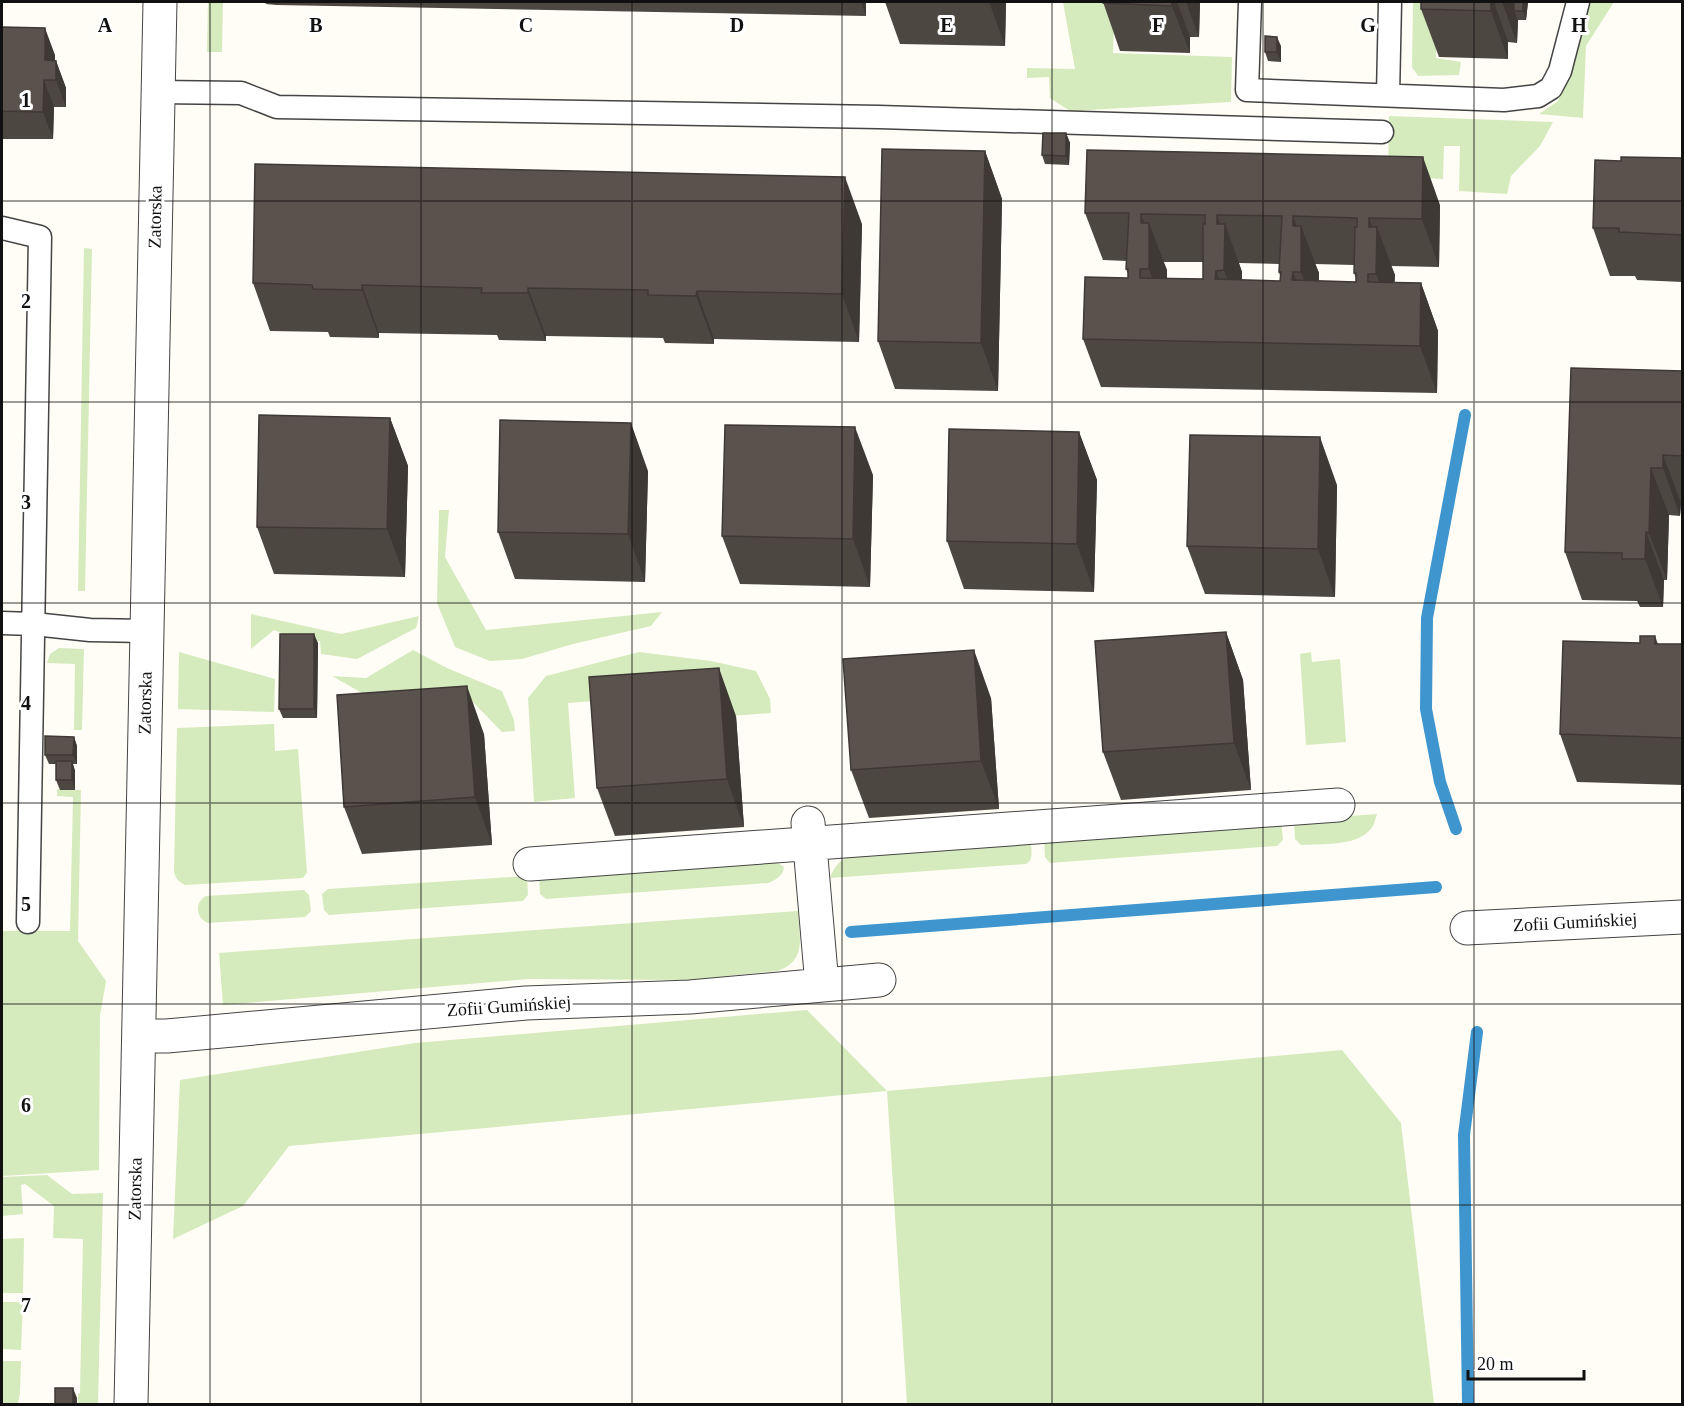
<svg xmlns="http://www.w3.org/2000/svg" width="1684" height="1406" viewBox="0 0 1684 1406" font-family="'Times New Roman',serif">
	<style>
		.green { fill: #d5ebbd }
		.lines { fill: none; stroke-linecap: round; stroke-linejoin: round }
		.stream { stroke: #3f96cf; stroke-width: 12 }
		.lane-casing { stroke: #444; stroke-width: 25 }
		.street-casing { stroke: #444; stroke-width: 35 }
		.lane { stroke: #fff; stroke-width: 22 }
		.street { stroke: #fff; stroke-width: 33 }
		.wall { fill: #4d4742; fill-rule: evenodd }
		.shaded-wall { fill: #3f3936 }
		.building { fill: #5a524d; stroke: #3f3936; stroke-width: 1.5; fill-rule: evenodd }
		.grid { fill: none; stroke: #111; stroke-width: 1.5; stroke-opacity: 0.55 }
		.labels { text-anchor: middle; stroke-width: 6; stroke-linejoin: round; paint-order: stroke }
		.street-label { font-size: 18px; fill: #111; stroke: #fff }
		.grid-label { font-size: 20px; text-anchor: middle; font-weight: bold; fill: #111; stroke: #fff; stroke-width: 6; stroke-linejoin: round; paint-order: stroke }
	</style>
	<rect width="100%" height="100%" fill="#fffdf5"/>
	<path class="green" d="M208 2H223L222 52H207Z
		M1063 2H1115L1113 53 1232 57 1231 102 1070 111 1050 98 1049 77 1027 78V68L1075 69Z
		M1413 2H1437L1436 58 1461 62 1459 75 1418 76 1412 67Z
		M1591 2H1614L1586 46 1583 118 1539 114 1558 101Z
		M1389 116 1553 122 1540 146 1511 176 1507 194 1459 191 1460 146H1444L1443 179 1388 176Z
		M84 248 92 249 85 591H78Z
		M439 510H449L445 557 486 630 662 612 651 626 573 644 522 659 490 661 455 647 437 603Z
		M251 614 341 634 419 616 416 628 357 659 321 654 320 641H292V637L274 630 251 649Z
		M59 648 84 649 82 730H74L75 664 47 663 50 654Z
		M413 650 447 668 502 691 514 720 515 731 502 732 470 699 383 705 332 676 366 678Z
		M179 652 275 679 274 712 178 709Z
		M639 652 711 661 756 671 770 699 771 713 717 717 715 692 568 703 575 798 534 802 528 698 546 676Z
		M1311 652 1312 662 1340 659 1346 742 1306 745 1300 654Z
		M274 724 275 751 298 749 307 872 303 878 185 885C179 882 176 879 174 872L177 728Z
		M57 789 81 790 78 941 106 981 100 1016 99 1170 2 1176V931H70L73 797 57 796Z
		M1377 814C1375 820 1374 827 1369 831 1355 846 1320 844 1301 845L1295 839 1294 820Z
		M1281 821 1283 840 1277 846 1050 863 1045 857 1044 839Z
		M1031 842C1031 850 1034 860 1026 864L830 878C834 866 840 860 852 855Z
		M775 861 784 867C783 876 776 880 768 883L546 899 540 894 539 878Z
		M527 876 528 895 523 901 329 915 324 910 322 894 328 889Z
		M304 890 309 895 311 911 305 917 208 923C196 918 194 903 206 896Z
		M798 911C799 936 808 961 777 971L691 980 528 979 223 1005 219 953Z
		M807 1010 887 1091 1342 1050 1401 1123 1434 1404H907L887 1091 289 1146 243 1206 173 1239 180 1080 415 1043Z
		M47 1175 72 1194 103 1193 98 1404H78V1394L80 1393 83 1239 53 1238 54 1206 25 1184 21 1185 23 1214 2 1216V1177Z
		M24 1238 23 1293H2V1239Z
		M2 1302H23L21 1350 2 1349Z
		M2 1361H21L20 1392 18 1404H2Z"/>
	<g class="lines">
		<path class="stream" d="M1456 829 1440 782 1426 709 1427 618 1465 415
			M851 932 1436 887
			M1468 1404 1464 1135 1477 1032"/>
		<g class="lane-casing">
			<path id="lane" d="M1250 2 1247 90 1504 100 1538 96 1551 88 1560 71 1578 2
				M158 92 241 93 277 107 879 117 1382 132
				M1388 95 1390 2
				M2 228 40 237 28 922
				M2 623 34 624 90 630 146 631"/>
		</g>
		<g class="street-casing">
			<path id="street" d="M808 823 822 985
				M530 864 1338 805
				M1467 928 1682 917
				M139 1036H167L526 1003 690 997 879 980
				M131 1404 160 2"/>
		</g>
		<use href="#lane" class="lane"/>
		<use href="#street" class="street"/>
	</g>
	<path class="wall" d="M265 2H866V16L276 5 266 4Z
		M885 2H1006L1005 46 900 44Z
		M1103 2H1200L1199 37H1190V53L1120 51Z
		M1421 2H1528L1526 20H1518L1517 43 1508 42V59L1439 57 1421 9Z
		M2 27 55 55V60L56 61 66 88V107H54L53 139H2Z
		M1281 46V62L1268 61 1265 52Z
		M1066 133 1070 143 1069 165 1045 164 1042 155Z
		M985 151 1002 199 998 391 895 389 878 341Z
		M1683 158V282L1637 280 1635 276H1610L1593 228 1621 161Z
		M1440 205 1439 267 1391 266 1395 275 1394 283H1421L1438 331 1437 393 1101 387 1083 339 1128 278V274L1126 269 1127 261 1103 260 1085 213ZM1163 262H1203V279L1167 278V270ZM1239 263 1279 264V272L1280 276V281L1242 280V272ZM1315 264 1354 265V273L1356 278V282L1319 281V273Z
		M862 224 859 342 714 339V344L665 343 663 338 546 336V341L499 340 497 335 379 333V338L330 337 328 332 270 331 253 283Z
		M1683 371V503H1681L1680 516 1669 515 1667 580H1664L1663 607H1640L1637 601 1582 600 1565 552Z
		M390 418 408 466 405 577 274 574 257 527Z
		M1079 432 1097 480 1094 592 964 589 947 541Z
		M648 471 645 582 515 579 498 532Z
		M873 475 870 587 740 584 722 536Z
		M1337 485 1335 597 1205 594 1187 546Z
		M1226 632 1243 680 1251 790 1121 800 1103 752Z
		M1655 636 1658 644H1683V785L1577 782 1560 734 1640 643Z
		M318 643 317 718H283L279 709Z
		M991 698 999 809 869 818 851 770Z
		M736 716 744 827 615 836 597 788Z
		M484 734 492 845 362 854 344 807Z
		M74 737 77 746V764H73L75 771V790H60L56 780V764H49L45 755Z"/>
	<path class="shaded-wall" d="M861 2H866V16Z
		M989 2H1006L1005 46Z
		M1172 2H1177L1190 37V53L1172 6Z
		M1186 2H1200L1199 37Z
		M1491 2H1494L1508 42V59L1491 11Z
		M1502 2H1518L1514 11 1518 20 1517 43Z
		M1523 2H1528L1526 20 1523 11Z
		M45 28 55 55V80L45 60Z
		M1277 37 1281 46V62L1277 52Z
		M56 61 66 88V107L56 80Z
		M44 80 54 107 53 139 43 112Z
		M1066 133 1070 143 1069 165 1066 156Z
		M985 151 1002 199 998 391 981 343Z
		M1423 157 1440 205 1439 267 1422 219Z
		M845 177 862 224 859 342 842 294Z
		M1141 214 1149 236V223L1167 270 1166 317 1149 269 1141 223Z
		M1217 215 1224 236 1225 224 1242 272 1241 318 1224 270 1217 224Z
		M1293 216 1301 238V226L1319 273 1318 320 1301 272 1293 226Z
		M1369 218 1377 240V227L1395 275 1393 322 1376 274 1369 227Z
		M1216 271 1233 318 1215 279Z
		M1293 272 1310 320 1292 280Z
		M1421 283 1438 331 1437 393 1420 346Z
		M362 285 379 333V338L362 290Z
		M528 288 546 336V341L528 293Z
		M697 291 714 339V344L696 296Z
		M390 418 408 466 405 577 387 529Z
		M631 423 648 471 645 582 628 534Z
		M855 427 873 475 870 587 853 539Z
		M1079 432 1097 480 1094 592 1077 544Z
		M1320 437 1337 485 1335 597 1318 549Z
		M1663 455 1681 503 1680 516 1663 468Z
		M1651 468 1669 515 1667 580 1649 533Z
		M1646 532 1664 580 1663 607 1645 559Z
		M1226 632 1243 680 1251 790 1234 743Z
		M314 634 318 643 317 718 314 709Z
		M974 650 991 698 999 809 981 761Z
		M719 668 736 716 744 827 727 779Z
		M467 686 484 734 492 845 475 797Z
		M74 737 77 746V764L73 755Z
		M72 761 75 771V790L72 780Z
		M73 1388 77 1398V1404H73Z"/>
	<path class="building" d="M1103 2H1172V6L1103 3Z
		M1421 2H1491V11L1421 9Z
		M1514 2H1523V11H1514Z
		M2 27 45 28V60L56 61V80H44L43 112 2 111Z
		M1265 36 1277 37V52H1265Z
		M1043 133H1066V156L1042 155Z
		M882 149 985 151 981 343 878 341Z
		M1087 150 1423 157 1422 219 1369 218V227H1377L1376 274H1368V282L1421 283 1420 346 1083 339 1085 277 1128 278V269H1126L1129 213H1085ZM1141 214 1205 215V224H1203V279L1140 278V269H1149V223H1141ZM1217 215 1282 216 1279 272H1281L1280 281 1215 279 1216 271 1224 270 1225 224H1217ZM1293 216 1357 218V227H1355L1354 273H1356V282L1292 280 1293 272H1301V226H1293Z
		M1621 157 1683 158V235L1619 232V228H1593L1595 160 1621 161Z
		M255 164 845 177 842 294 697 291 696 296 648 295V290L528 288V293H481L482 288 362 285V290L313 289 312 285 253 283Z
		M1571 368 1683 371V456L1663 455V468H1651L1649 533 1646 532 1645 559H1622V553L1565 552Z
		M259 415 390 418 387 529 257 527Z
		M500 420 631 423 628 534 498 532Z
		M725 425 855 427 853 539 722 536Z
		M949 429 1079 432 1077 544 947 541Z
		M1190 435 1320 437 1318 549 1187 546Z
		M1226 632 1234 743 1103 752 1095 641Z
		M280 634H314V709H279Z
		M1640 636H1655V644H1683V738L1560 734 1563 641 1640 643Z
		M974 650 981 761 851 770 843 659Z
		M719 668 727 779 597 788 589 677Z
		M467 686 475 797 344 807 337 695Z
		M45 736 74 737 73 755H45Z
		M56 761H72V780H56Z
		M55 1388H73V1404H55Z"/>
	<path class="grid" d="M210 2V1404M421 2V1404M632 2V1404M842 2V1404M1052 2V1404M1263 2V1404M1474 2V1404M2 201H1682M2 402H1682M2 603H1682M2 803H1682M2 1004H1682M2 1205H1682"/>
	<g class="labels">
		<g class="street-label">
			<text transform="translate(155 217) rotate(-89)" y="6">Zatorska</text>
			<text transform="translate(145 703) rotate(-89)" y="6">Zatorska</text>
			<text transform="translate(1575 922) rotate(-3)" y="6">Zofii Gumińskiej</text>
			<text transform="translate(509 1006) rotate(-4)" y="6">Zofii Gumińskiej</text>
			<text transform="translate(135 1189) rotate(-89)" y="6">Zatorska</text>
		</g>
	</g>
	<g class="grid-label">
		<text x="105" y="32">A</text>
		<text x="316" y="32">B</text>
		<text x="526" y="32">C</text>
		<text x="737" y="32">D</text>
		<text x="947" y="32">E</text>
		<text x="1158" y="32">F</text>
		<text x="1368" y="32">G</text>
		<text x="1579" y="32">H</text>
		<text x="26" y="107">1</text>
		<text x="26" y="308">2</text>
		<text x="26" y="509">3</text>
		<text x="26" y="710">4</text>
		<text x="26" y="911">5</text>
		<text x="26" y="1112">6</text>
		<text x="26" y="1312">7</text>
	</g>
	<rect width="1684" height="1406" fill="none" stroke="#111111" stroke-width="6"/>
	<path d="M1468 1370v9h116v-9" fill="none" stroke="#111111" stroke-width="3"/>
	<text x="1477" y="1370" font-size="18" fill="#111111" stroke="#ffffff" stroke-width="4.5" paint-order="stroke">20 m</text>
</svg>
